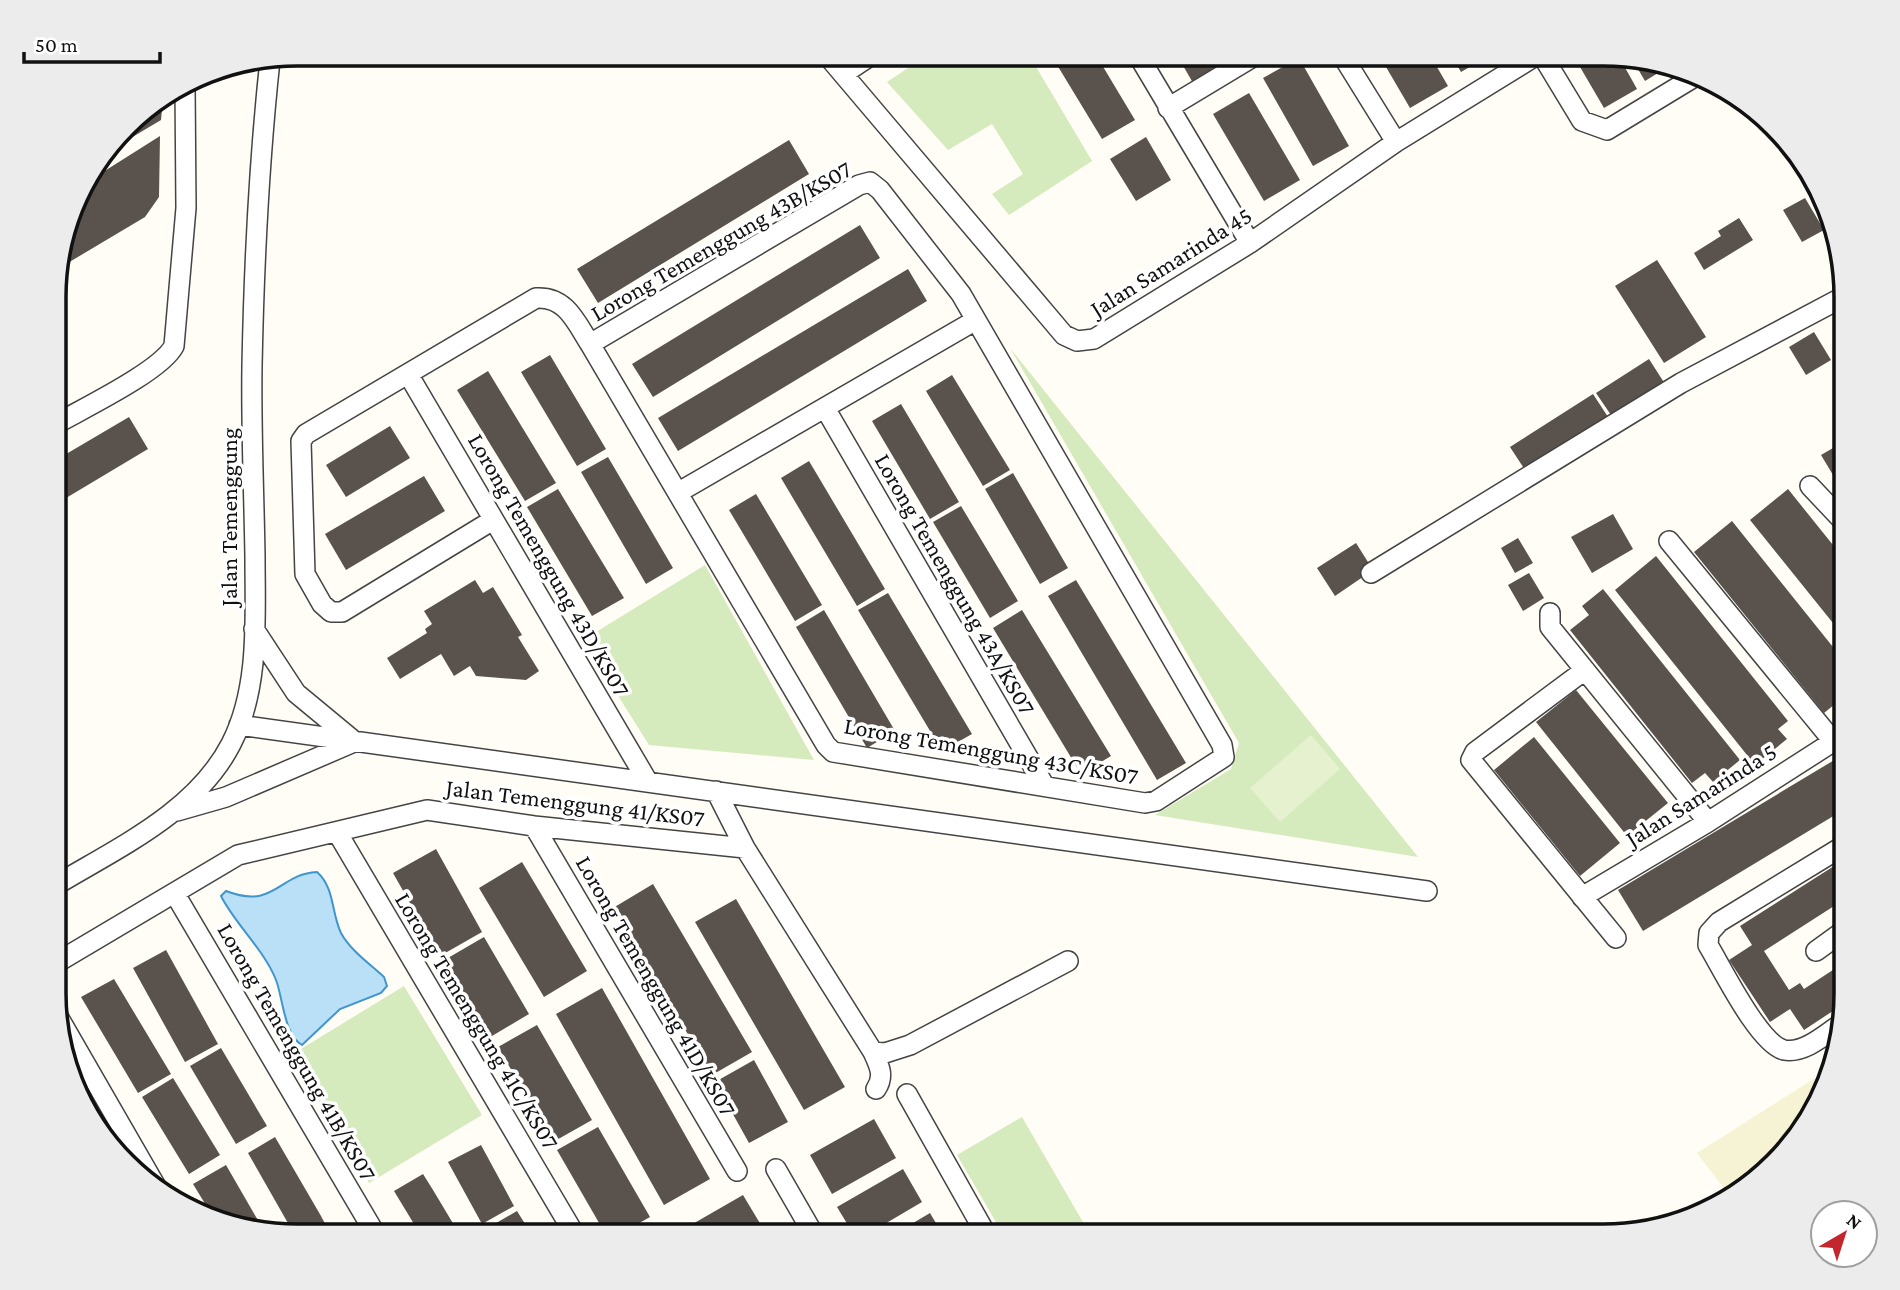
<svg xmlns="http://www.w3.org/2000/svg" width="1900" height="1290" viewBox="0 0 1900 1290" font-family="'Crimson Pro',serif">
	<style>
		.farmland { fill: #f6f3d4 }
		.green { fill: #d5ebbd }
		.pitch { fill: #e6f2cf }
		.water { fill: #b9e0f7; stroke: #3f96cf; stroke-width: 2 }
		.building { fill: #5a524d }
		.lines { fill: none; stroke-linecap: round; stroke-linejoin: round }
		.street-casing { stroke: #444; stroke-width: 22 }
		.street { stroke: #fff; stroke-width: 19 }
		.labels { text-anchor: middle; stroke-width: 7; stroke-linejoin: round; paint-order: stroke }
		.street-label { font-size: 24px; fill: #111; stroke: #fff }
		.rim { fill: none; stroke: #111; stroke-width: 3.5 }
	</style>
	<rect width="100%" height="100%" fill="#fffdf5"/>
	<path class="farmland" d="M1834 1066 1796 1140 1729 1195 1697 1153Z"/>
	<path class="green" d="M929 54 1029 55 1092 161 1009 215 992 194 1023 174 992 124 948 150 887 82Z
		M1010 348 1418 857 1155 815 1231 769 1239 743Z
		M705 565 814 760 649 745 583 640Z
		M404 986 482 1115 369 1183 291 1055Z
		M1022 1117 1091 1236H1004L957 1155Z"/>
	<path class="pitch" d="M1311 735 1340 769 1280 822 1250 788Z"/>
	<path class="water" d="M317 872C335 888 331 912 341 933 350 950 370 964 384 977L387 986 381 993 340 1009 302 1045C284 1035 283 998 276 980 265 951 235 924 221 896L226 891C275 910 278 874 317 872Z"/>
	<path class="building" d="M1051 55H1096L1135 120 1102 139Z
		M1177 55H1229L1232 61 1193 83Z
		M1379 55H1430L1448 86 1410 108Z
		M1451 55H1490L1461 72Z
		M1573 55H1618L1637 89 1604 108Z
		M1631 57 1637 59 1671 65 1645 81Z
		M1299 58 1349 146 1313 166 1263 78Z
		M1249 93 1300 180 1264 201 1213 114Z
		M163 99 161 120 109 151 137 115Z
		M160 136 159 197 145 217 56 270 84 184Z
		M1146 137 1171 180 1136 201 1110 159Z
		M789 140 809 174 598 303 577 269Z
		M1805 198 1824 230 1802 242 1783 210Z
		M1739 218 1753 240 1704 270 1694 253 1721 236 1718 231Z
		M860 225 880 258 653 397 632 364Z
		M1657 260 1706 337 1664 363 1615 286Z
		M908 269 927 301 678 451 658 418Z
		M1814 332 1831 360 1806 375 1789 347Z
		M550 355 606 449 577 466 521 372Z
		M1649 359 1665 384 1613 418 1596 393Z
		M488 371 556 483 525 501 457 390Z
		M952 375 1010 470 983 486 926 391Z
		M1593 394 1610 420 1527 473 1510 447Z
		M901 404 959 502 930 519 872 421Z
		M129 417 148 449 56 504V460Z
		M390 426 410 458 346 497 326 465Z
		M1845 441V495L1821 455Z
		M608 457 673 568 646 584 581 472Z
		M809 461 885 589 857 606 781 478Z
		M1013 473 1068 568 1040 584 985 489Z
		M424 476 445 511 346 570 325 534Z
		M558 489 624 598 592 616 527 507Z
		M1788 489 1845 560V638L1750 520Z
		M756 494 822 605 795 621 729 510Z
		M961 506 1018 601 990 618 933 522Z
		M1613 514 1633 549 1592 573 1571 537Z
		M1732 521 1845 662V696L1824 713 1694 552Z
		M1518 538 1533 563 1515 573 1501 548Z
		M1356 543 1373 570 1335 596 1317 568Z
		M1656 556 1788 721 1778 729 1787 739 1755 765 1615 590Z
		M1529 573 1544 598 1523 611 1508 585Z
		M475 580 483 593 493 587 522 635 518 637 539 671 526 680 476 676 470 666 454 676 441 654 400 679 387 658 427 633 425 629 432 624 424 611Z
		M1076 580 1186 763 1157 780 1048 596Z
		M1603 589 1740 760 1713 782 1705 773 1692 783 1570 630 1589 615 1582 606Z
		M888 593 972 734 942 751 858 610Z
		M824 610 895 731 867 748 796 627Z
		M1022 610 1111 756 1081 774 993 628Z
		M1576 690 1668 803 1627 836 1536 722Z
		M1534 737 1620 843 1580 876 1494 770Z
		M1836 759 1845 774V809L1643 931 1618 890Z
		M436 849 482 932 440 956 393 873Z
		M1845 859V899L1764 951 1789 990 1800 983 1804 989 1845 962V1003L1804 1030 1790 1009 1770 1022 1729 960 1752 945 1740 926Z
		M522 862 587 971 544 997 479 888Z
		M653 884 752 1052 712 1075 613 908Z
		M736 899 845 1087 804 1110 695 922Z
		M484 937 529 1014 487 1039 441 962Z
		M166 950 218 1044 185 1062 133 968Z
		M114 979 171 1074 138 1093 81 997Z
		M602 988 710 1179 664 1205 556 1014Z
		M537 1025 592 1120 553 1142 498 1047Z
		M221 1048 267 1126 236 1144 190 1066Z
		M754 1060 788 1122 749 1143 715 1082Z
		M173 1078 220 1155 189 1174 142 1097Z
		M874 1119 896 1158 832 1194 810 1155Z
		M598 1127 650 1217 618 1235H606L557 1150Z
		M275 1137 321 1216 331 1235H294L293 1232 248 1153Z
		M481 1145 514 1206 482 1224 448 1162Z
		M226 1165 263 1229 265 1232 215 1220 193 1184Z
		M903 1169 922 1202 866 1235H854L837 1207Z
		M423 1174 433 1190 460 1235H421L414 1224 394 1191Z
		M743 1195 767 1235H679L677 1233Z
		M517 1211 532 1235H487L484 1230Z
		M930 1213 943 1235H891L898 1232Z"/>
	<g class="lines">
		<g class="street-casing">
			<path id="street" d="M826 54 1064 335 1077 341 1094 339 1250 243 1396 142 1537 55
				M1138 55 1250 243
				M1342 55 1396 142
				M1542 55 1582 121 1607 130 1696 76
				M843 74 873 54
				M1168 108 1256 55
				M408 374 648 782
				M825 408 1044 785
				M56 424C84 408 161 371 174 346L186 208 185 85
				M1810 486 1845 523
				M679 492 976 320
				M493 520 342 612H331L322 604 305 574 301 441 306 434 536 298C566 296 576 322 590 344L826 745 833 752 1145 803 1156 801 1224 757 1222 745 961 294 880 190 870 182 859 185 590 344
				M1669 541 1833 741
				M1371 573 1681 383 1845 296
				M1550 613V627L1708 822
				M254 629 296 693 354 741
				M1585 670 1475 752 1471 760 1616 938
				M239 725 1427 891
				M716 791 745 848 873 1052 885 1053 910 1045 1068 961
				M177 811 226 797 354 742
				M534 826 737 1171
				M337 832 575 1235
				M56 885C119 847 196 812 231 744 260 688 255 618 255 557 254 493 251 430 252 366 254 264 259 162 270 60
				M175 894 376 1235
				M1582 897 1708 822 1845 734
				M1816 951 1845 930
				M56 963 238 855 427 810 534 826 745 848
				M56 1013 158 1190
				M1842 1023C1826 1034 1804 1054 1784 1050 1759 1044 1722 968 1708 945L1709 933 1719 922 1845 845
				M873 1052C879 1065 885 1076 876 1089
				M907 1094 987 1236
				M776 1169 814 1235"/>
		</g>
		<use href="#street" class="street"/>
	</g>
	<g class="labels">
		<g class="street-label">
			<text transform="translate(721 241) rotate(-30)" y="8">Lorong Temenggung 43B/KS07</text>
			<text transform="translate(1171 262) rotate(-32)" y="8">Jalan Samarinda 45</text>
			<text transform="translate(229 517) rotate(-90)" y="8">Jalan Temenggung</text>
			<text transform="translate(549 565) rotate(60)" y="8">Lorong Temenggung 43D/KS07</text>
			<text transform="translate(955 584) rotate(60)" y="8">Lorong Temenggung 43A/KS07</text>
			<text transform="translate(991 751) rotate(10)" y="8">Lorong Temenggung 43C/KS07</text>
			<text transform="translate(1701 795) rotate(-32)" y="8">Jalan Samarinda 5</text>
			<text transform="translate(575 803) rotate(7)" y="8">Jalan Temenggung 41/KS07</text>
			<text transform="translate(656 986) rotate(60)" y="8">Lorong Temenggung 41D/KS07</text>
			<text transform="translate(477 1021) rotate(59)" y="8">Lorong Temenggung 41C/KS07</text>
			<text transform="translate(297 1052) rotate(60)" y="8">Lorong Temenggung 41B/KS07</text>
		</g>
	</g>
	<path d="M0 0H1900V1290H0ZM297 66H1603A231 231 0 0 1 1834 297V993A231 231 0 0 1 1603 1224H297A231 231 0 0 1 66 993V297A231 231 0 0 1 297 66Z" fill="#ececec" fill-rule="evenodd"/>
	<path class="rim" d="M297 66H1603A231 231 0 0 1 1834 297V993A231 231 0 0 1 1603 1224H297A231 231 0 0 1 66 993V297A231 231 0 0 1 297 66Z"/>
	<g transform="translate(1844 1234) rotate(39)"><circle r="33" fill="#ffffff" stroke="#a0a0a0" stroke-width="2"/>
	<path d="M0-5L12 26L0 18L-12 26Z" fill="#c4262e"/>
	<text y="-10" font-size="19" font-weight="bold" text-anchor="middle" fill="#111111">N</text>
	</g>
	<path d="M24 52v10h136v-10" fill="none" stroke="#111111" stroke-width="3.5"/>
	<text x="35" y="52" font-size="21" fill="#111111" stroke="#ffffff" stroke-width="5" paint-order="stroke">50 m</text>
</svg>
